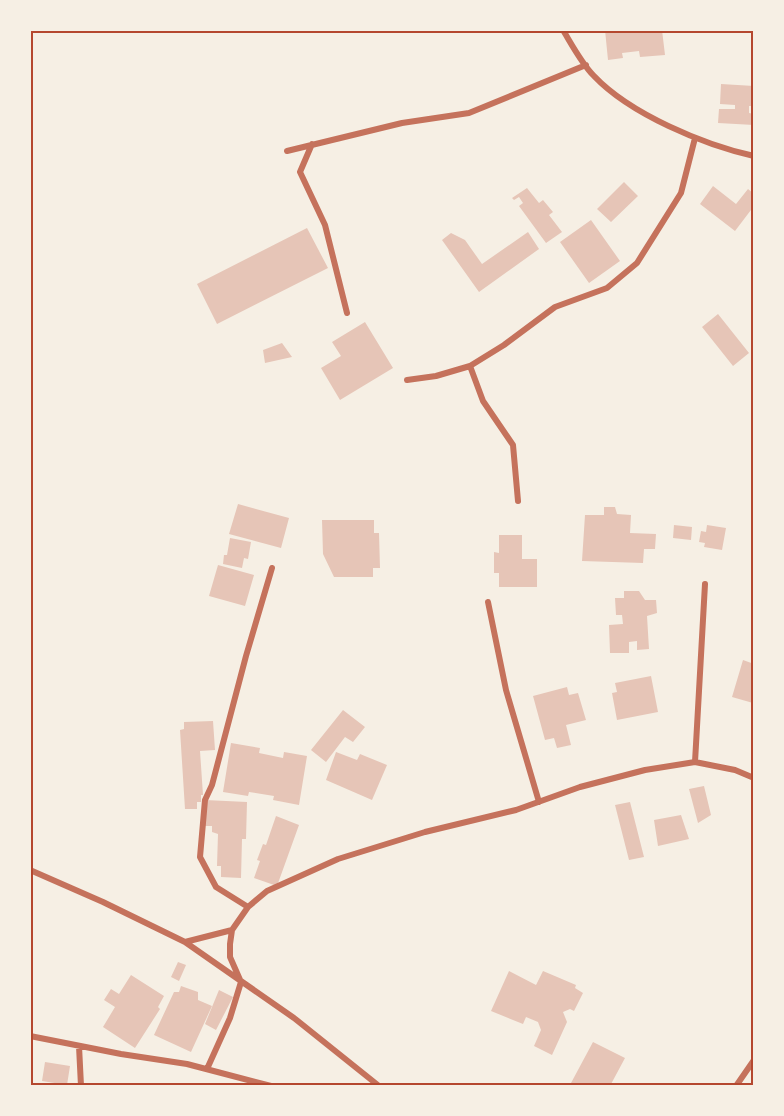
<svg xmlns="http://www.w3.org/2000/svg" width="784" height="1116" viewBox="0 0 784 1116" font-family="'Noto Sans',sans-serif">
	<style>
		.building { fill: #e6c5b7 }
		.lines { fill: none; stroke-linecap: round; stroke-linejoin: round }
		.minor { stroke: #c5725c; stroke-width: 6 }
		.neatline { fill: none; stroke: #b5482f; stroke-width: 2 }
	</style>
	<rect width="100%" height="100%" fill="#f6efe4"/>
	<path class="building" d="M605 30H662L665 55 640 57 639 51 622 53 623 58 608 60Z
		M721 84 754 86V106H749V113L754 114V125L718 123 719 109H735V105L720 104Z
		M624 182 638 196 611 222 597 209Z
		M713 186 736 204 748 189 754 194V206L735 231 700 204Z
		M527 188 539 203 543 200 553 212 549 215 562 232 546 243 519 206 523 203 519 197 514 200 512 198Z
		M591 220 620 261 589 283 560 242Z
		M307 228 328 268 217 324 197 284Z
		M528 232 539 249 479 292 442 240 451 233 465 240 482 264Z
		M718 314 749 353 733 366 702 327Z
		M365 322 393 368 340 400 321 368 341 356 332 342Z
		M282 343 292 357 265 363 263 350Z
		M238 504 289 518 281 548 229 534Z
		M604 507H615L617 514 631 515 630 533 656 534 655 549H644L643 563 582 561 585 515H604Z
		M322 520H374V533H379L380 568H373V577H334L323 554Z
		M674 525 692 527 691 540 673 538Z
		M707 525 726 528 722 550 704 547 705 543 699 542 701 531 706 532Z
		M499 535H522V559H537V587H499V573H494V552L499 553Z
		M230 538 251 542 248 559 244 558 242 568 223 564 224 555H227Z
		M218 565 254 575 245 606 209 596Z
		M624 591H639L645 600H656L657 613 647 616 649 649 637 650V641L629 642V653H610L609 625 623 624 622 615H616L615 598H624Z
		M743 660 754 664 753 703 732 697Z
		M651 676 658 712 617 720 612 693 617 692 615 683Z
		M567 687 569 695 578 693 586 720 566 725 571 745 557 748 554 738 545 740 533 696Z
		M343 710 365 727 353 742 345 737 326 762 311 750Z
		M213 721 215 750 200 751 203 795H201V802H197V809H185L180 730 184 729V722Z
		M231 743 260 748 259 753 283 758 284 752 307 756 299 805 273 800 274 796 249 792 248 796 223 792Z
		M336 752 357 760 360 754 387 765 372 800 326 780Z
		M704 786 711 815 698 823 689 789Z
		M205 800 247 802 246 839H242L241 878 221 877V866H217L218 834 212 832V826H204Z
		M630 802 644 857 629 860 615 805Z
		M681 815 689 839 658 846 654 820Z
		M276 816 299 825 277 886 254 878 260 861 257 860 263 844 266 845Z
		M178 962 186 965 179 981 171 977Z
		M509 971 536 985 543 971 576 985 575 988 583 993 574 1011 570 1009 563 1012 567 1022 552 1055 534 1046 541 1030 538 1022 526 1017 523 1024 491 1011Z
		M131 975 164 996 158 1007 160 1009 135 1048 103 1027 115 1007 104 1000 111 989 119 994Z
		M181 986 198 992V1000L212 1006 191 1052 154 1035 174 992H179Z
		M219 990 233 997 216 1030 205 1024Z
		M593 1042 625 1058 610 1086H577L571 1083Z
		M45 1062 70 1066 67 1085 42 1081Z"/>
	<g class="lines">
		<path class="minor" d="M563 30C572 45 582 64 594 76 630 114 704 145 754 156
			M312 144 300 172 325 225 347 313
			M287 151 402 123 469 113 586 65
			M470 366 483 401 513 445 518 501
			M407 380 436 376 470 366 504 345 555 307 607 288 637 263 681 193 695 138
			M488 602 506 690 539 802
			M695 762 705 584
			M30 870 103 902 185 942 294 1018 379 1086
			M248 907 216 887 200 857 205 800 212 785 246 656 272 568
			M185 942 232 930
			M30 1036 121 1054 187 1064 271 1086
			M79 1046 81 1086
			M30 1053V1086
			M207 1069 230 1018 241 982 230 957V944L232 930 248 907 267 891 338 859 425 832 516 810 580 787 645 770 695 762 735 770 754 778
			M736 1086 754 1060"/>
	</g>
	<rect width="784" height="1116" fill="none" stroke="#f6efe4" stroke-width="63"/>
	<rect x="32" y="32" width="720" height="1052" class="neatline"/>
</svg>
